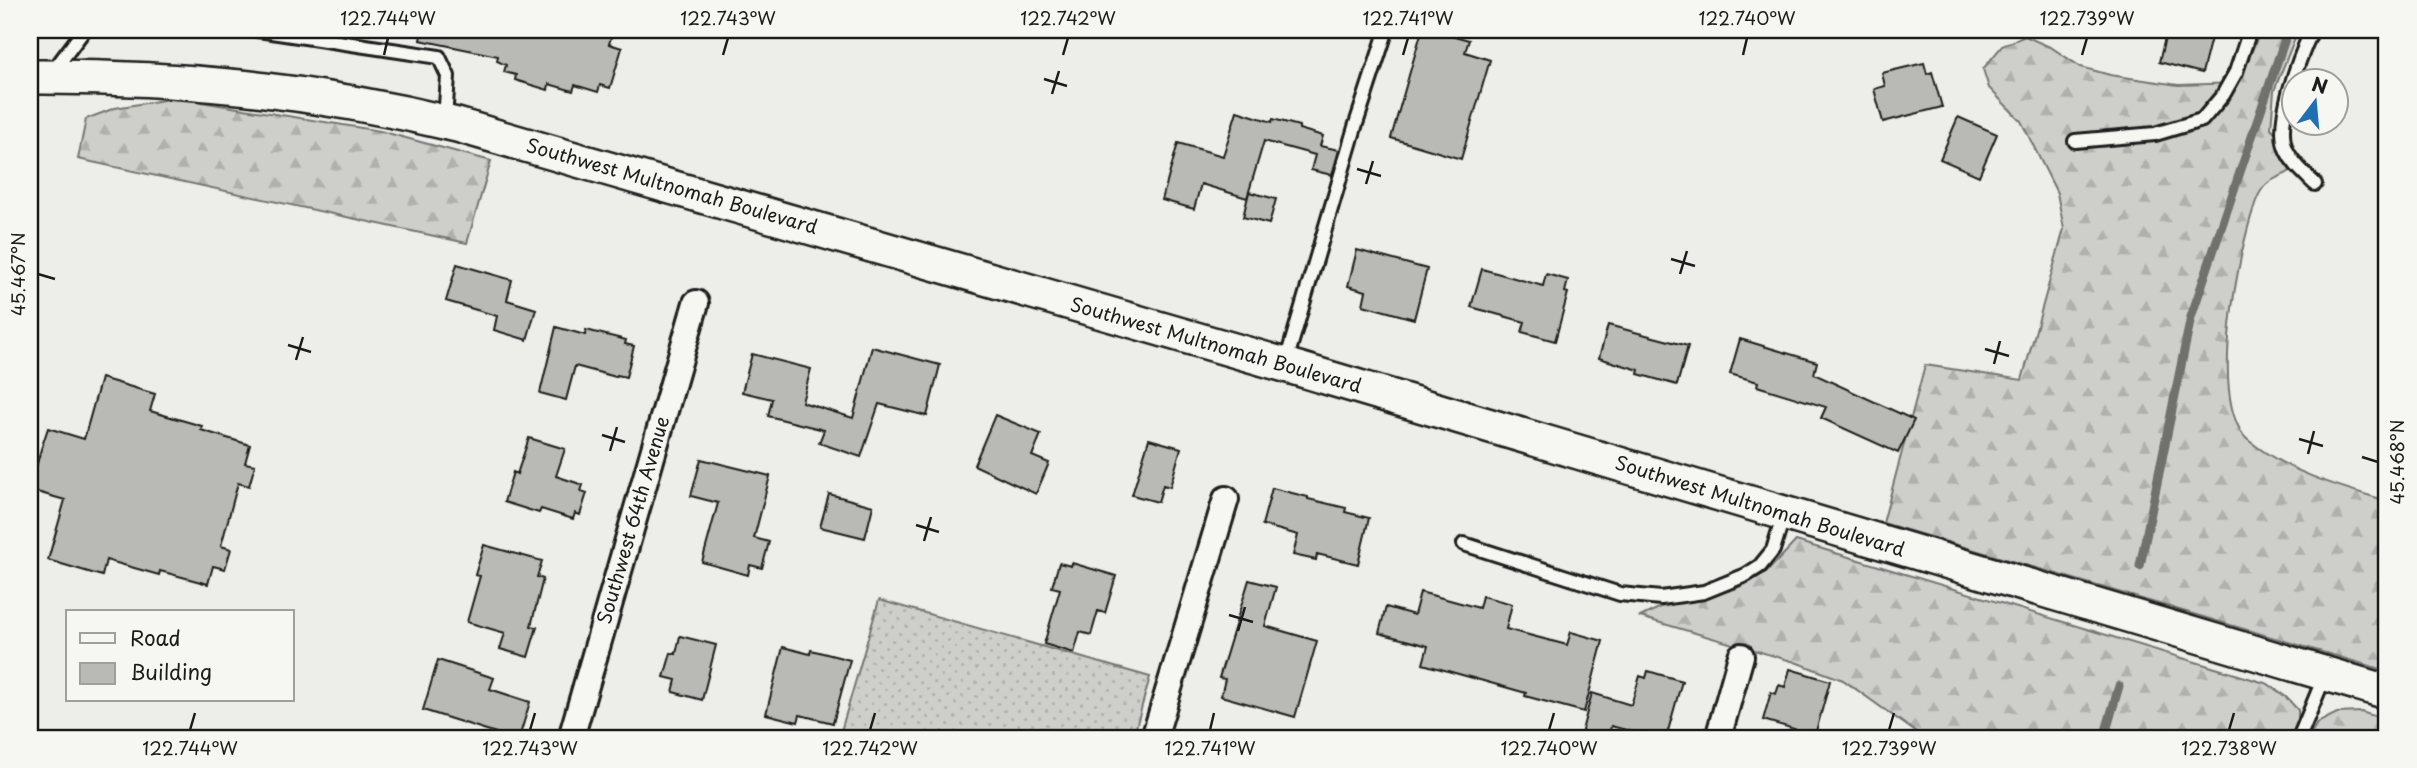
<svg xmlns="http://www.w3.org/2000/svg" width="2417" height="768" viewBox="0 0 2417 768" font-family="'Playpen Sans',sans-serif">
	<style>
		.grass { fill: url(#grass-dots); stroke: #757574; stroke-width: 2 }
		.forest { fill: url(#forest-firs); stroke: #757574; stroke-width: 2 }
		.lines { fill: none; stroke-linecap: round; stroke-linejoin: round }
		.stream { stroke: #6f6f6d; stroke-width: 9 }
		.building { fill: #b9b9b6; stroke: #1c1c1c; stroke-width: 2 }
		.lane-casing { stroke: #1c1c1c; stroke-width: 18 }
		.street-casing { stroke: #1c1c1c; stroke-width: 30 }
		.secondary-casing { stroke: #1c1c1c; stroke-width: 38 }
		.lane { stroke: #f6f6f2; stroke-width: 12 }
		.street { stroke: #f6f6f2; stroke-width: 24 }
		.secondary { stroke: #f6f6f2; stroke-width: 33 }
		.ticks { fill: none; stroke: #1c1c1c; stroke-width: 2.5 }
		.labels { text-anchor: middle; stroke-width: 5; stroke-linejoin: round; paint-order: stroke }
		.street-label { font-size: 19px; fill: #1c1c1c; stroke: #f6f6f2 }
		.neatline { fill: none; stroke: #1c1c1c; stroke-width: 2.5 }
		.ticks-label { font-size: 18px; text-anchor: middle; fill: #1c1c1c }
	</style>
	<defs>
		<pattern id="grass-dots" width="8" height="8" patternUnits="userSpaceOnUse" patternTransform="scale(1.75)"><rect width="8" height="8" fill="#cececb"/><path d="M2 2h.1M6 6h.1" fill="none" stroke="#b0b0ae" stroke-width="1.8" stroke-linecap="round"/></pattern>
		<pattern id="forest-firs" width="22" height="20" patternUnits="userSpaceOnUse" patternTransform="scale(1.75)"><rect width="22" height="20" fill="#cececb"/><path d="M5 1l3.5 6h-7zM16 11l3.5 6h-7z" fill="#b0b0ae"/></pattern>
	</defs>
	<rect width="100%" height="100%" fill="#edede9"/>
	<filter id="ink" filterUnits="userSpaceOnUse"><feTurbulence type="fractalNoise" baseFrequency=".0143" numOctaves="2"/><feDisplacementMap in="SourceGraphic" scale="14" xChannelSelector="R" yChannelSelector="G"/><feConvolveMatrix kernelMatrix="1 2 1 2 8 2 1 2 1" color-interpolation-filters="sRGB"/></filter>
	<g filter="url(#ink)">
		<path class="grass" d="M879 600 1150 677 1133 738H839Z"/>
		<path class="forest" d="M2261 30H2298L2274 91 2271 128 2295 152C2292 178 2289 170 2271 181 2262 186 2257 197 2254 207 2238 256 2210 392 2244 436 2246 439 2252 443 2256 446 2295 475 2341 487 2387 501V671L1883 523 1925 365 2022 380 2064 229 2057 193 2021 121 1989 88 1983 69 2002 46 2025 36 2052 48 2081 67 2110 75 2178 85 2238 83Z
			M176 98 380 131 491 161 467 243 78 159 86 119 115 108Z
			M1796 541 2268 684 2286 697 2298 710V719L2293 738H1924L1843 680 1795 662 1640 617 1661 607 1735 589 1766 573Z
			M2361 712 2387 720V738H2309L2317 723 2337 713Z"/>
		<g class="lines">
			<path class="stream" d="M2140 566 2191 317 2288 30
				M2104 738 2119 686"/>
		</g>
		<path class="building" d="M422 30H613L609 44 622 48 610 88 600 85 598 92 575 85 573 91 549 84 548 90 515 80 516 75 504 72 506 65 497 61 498 56 420 40Z
			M1422 30H1432L1469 40 1465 52 1490 60 1461 159 1391 138Z
			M2167 30H2213L2202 73 2159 62Z
			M1924 63 1927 74 1932 72 1942 107 1883 122 1874 89 1885 86 1882 73Z
			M1237 111 1272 122 1273 119 1299 126V129L1323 136 1320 146 1339 150 1332 175 1311 170 1315 155 1264 141 1247 198 1201 184 1194 209 1162 200 1178 143 1223 156Z
			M1958 117 1997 134 1979 176 1940 159Z
			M1249 192 1276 199 1269 224 1243 217Z
			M1357 250 1427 269 1414 319 1363 305 1366 291 1348 286Z
			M457 264 512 280 507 300 536 309 527 340 494 330 497 316 446 301Z
			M1482 269 1543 286 1546 274 1568 280 1565 292 1568 293 1555 341 1522 332 1525 322 1471 307Z
			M1608 325 1688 346 1677 385 1638 374 1639 370 1599 358Z
			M556 327 585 335 586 330 626 340 625 344 634 346 626 377 617 375 616 377 575 366 566 400 540 393Z
			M1740 339 1817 362 1814 374 1914 420 1898 453 1821 418 1826 407 1757 386 1758 382 1730 374Z
			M872 347 940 365 927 416 879 404 861 457 819 443 824 430 768 416 772 399 742 392 752 354 811 369 802 402 853 418Z
			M101 378 155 394 150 411 202 426 201 430 250 445 245 463 255 465 249 486 238 483 221 546 231 549 225 569 213 566 208 584 160 571 159 575 106 560 102 576 48 560 65 500 30 490 41 449 48 428 84 439Z
			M995 415 1041 434 1032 456 1049 463 1036 494 974 465Z
			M529 438 565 449 556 476 583 485 581 491 587 493 580 515 575 513 573 519 541 509 539 513 504 502 513 472 517 474Z
			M1149 439 1181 448 1170 487 1163 485 1158 502 1132 495Z
			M701 459 770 476 754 538 769 542 762 568 750 565 748 575 702 562 718 503 691 496Z
			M1272 488 1308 497V499L1346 508 1345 512 1369 518 1358 564 1317 554 1316 560 1293 555 1298 535 1262 525Z
			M829 494 873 506 865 538 820 527Z
			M484 545 542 561 537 577 543 579 531 626 537 627 528 657 500 649 505 633 467 622 480 576 475 575Z
			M1059 563 1071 566 1072 563 1116 576 1105 613 1098 611 1091 635 1080 632 1074 653 1044 644 1060 589 1052 587Z
			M1249 580 1276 587 1265 626 1317 641 1295 717 1221 696 1225 679 1219 678Z
			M1420 592 1479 608 1482 596 1512 604 1506 629 1567 645 1571 632 1603 641 1584 712 1525 696 1526 693 1423 664 1428 646 1379 633 1386 607 1414 615Z
			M680 636 716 645 702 700 673 692 676 680 664 677 671 653 676 654Z
			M783 647 810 654 811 650 850 660 833 723 800 715 798 722 766 714Z
			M438 660 494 678 490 689 530 702 519 738H512L423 710Z
			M1790 669 1830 681 1815 735 1763 720 1771 692 1776 694 1779 685 1785 687Z
			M1648 671 1682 681 1666 738 1646 732 1645 735 1611 726 1608 738H1580L1592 693 1631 705 1640 676 1646 678Z"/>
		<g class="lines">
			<g class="lane-casing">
				<path id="lane" d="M258 30 439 57 448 76 445 120
					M2312 30C2300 56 2273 124 2287 151 2293 164 2305 174 2315 184
					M51 74 84 30
					M2075 141 2155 134 2202 120 2223 95 2236 72 2250 30
					M1285 365 1355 127 1385 35
					M1464 544 1620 594 1661 598 1704 592 1746 575 1760 566 1773 550 1784 514
					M2299 738 2325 675"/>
			</g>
			<g class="street-casing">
				<path id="street" d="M571 738 696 303
					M1154 738 1226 499
					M1718 738 1741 656"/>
			</g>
			<g class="secondary-casing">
				<path id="secondary" d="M30 77C178 76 313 90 457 125L1285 365 2387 692"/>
			</g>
			<use href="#lane" class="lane"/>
			<use href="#street" class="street"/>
			<use href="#secondary" class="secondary"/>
		</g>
	</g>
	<path class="ticks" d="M384 55 388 38M723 55 728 38M1063 55 1068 38M1403 55 1408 38M1743 55 1747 38M2082 55 2087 38M1044 79 1067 86M1052 94 1059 71M1357 169 1381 176M1366 184 1373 161M1671 259 1695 266M38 274 55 279M1680 274 1687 251M288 345 311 352M1985 349 2009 356M296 360 303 337M1994 364 2000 341M602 435 625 442M2299 439 2323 446M610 451 617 427M2308 454 2314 431M2362 457 2378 462M916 525 939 532M924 541 931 517M1229 615 1253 622M1238 631 1245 607M190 730 195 713M530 730 535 713M870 730 875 713M1210 730 1214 713M1549 730 1554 713M1889 730 1894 713M2229 730 2234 713"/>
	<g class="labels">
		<g class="street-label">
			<text transform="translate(672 186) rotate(16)" y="7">Southwest Multnomah Boulevard</text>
			<text transform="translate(1216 345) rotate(16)" y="7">Southwest Multnomah Boulevard</text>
			<text transform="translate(1760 506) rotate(17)" y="7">Southwest Multnomah Boulevard</text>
			<text transform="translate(633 520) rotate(-74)" y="7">Southwest 64th Avenue</text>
		</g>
	</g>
	<rect width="2417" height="768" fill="none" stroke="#f6f6f2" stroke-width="77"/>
	<rect x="66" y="610" width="228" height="91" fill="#f6f6f2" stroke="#9f9f9c" stroke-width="2"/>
	<rect x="80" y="633" width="35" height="10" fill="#f6f6f2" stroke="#9f9f9c" stroke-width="2"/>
	<text x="130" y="646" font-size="21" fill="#1c1c1c">Road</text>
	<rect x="80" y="663" width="35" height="21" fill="#b9b9b6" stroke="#9f9f9c" stroke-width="2"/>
	<text x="130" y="680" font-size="21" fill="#1c1c1c">Building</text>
	<g transform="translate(2315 102) rotate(16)"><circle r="33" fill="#f6f6f2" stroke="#9f9f9c" stroke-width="2"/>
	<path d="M0-5L12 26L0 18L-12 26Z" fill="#1f6fb2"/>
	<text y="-10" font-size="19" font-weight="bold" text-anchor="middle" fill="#1c1c1c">N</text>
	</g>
	<rect x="38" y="38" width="2340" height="692" class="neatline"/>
	<g class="ticks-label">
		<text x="388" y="25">122.744°W</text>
		<text x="728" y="25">122.743°W</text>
		<text x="1068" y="25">122.742°W</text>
		<text x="1408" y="25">122.741°W</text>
		<text x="1747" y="25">122.740°W</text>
		<text x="2087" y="25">122.739°W</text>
		<text transform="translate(19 274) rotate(-90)" y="6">45.467°N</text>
		<text transform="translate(2398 462) rotate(-90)" y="6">45.468°N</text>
		<text x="190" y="755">122.744°W</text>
		<text x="530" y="755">122.743°W</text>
		<text x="870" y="755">122.742°W</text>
		<text x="1210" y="755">122.741°W</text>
		<text x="1549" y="755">122.740°W</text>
		<text x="1889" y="755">122.739°W</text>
		<text x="2229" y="755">122.738°W</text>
	</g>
</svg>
